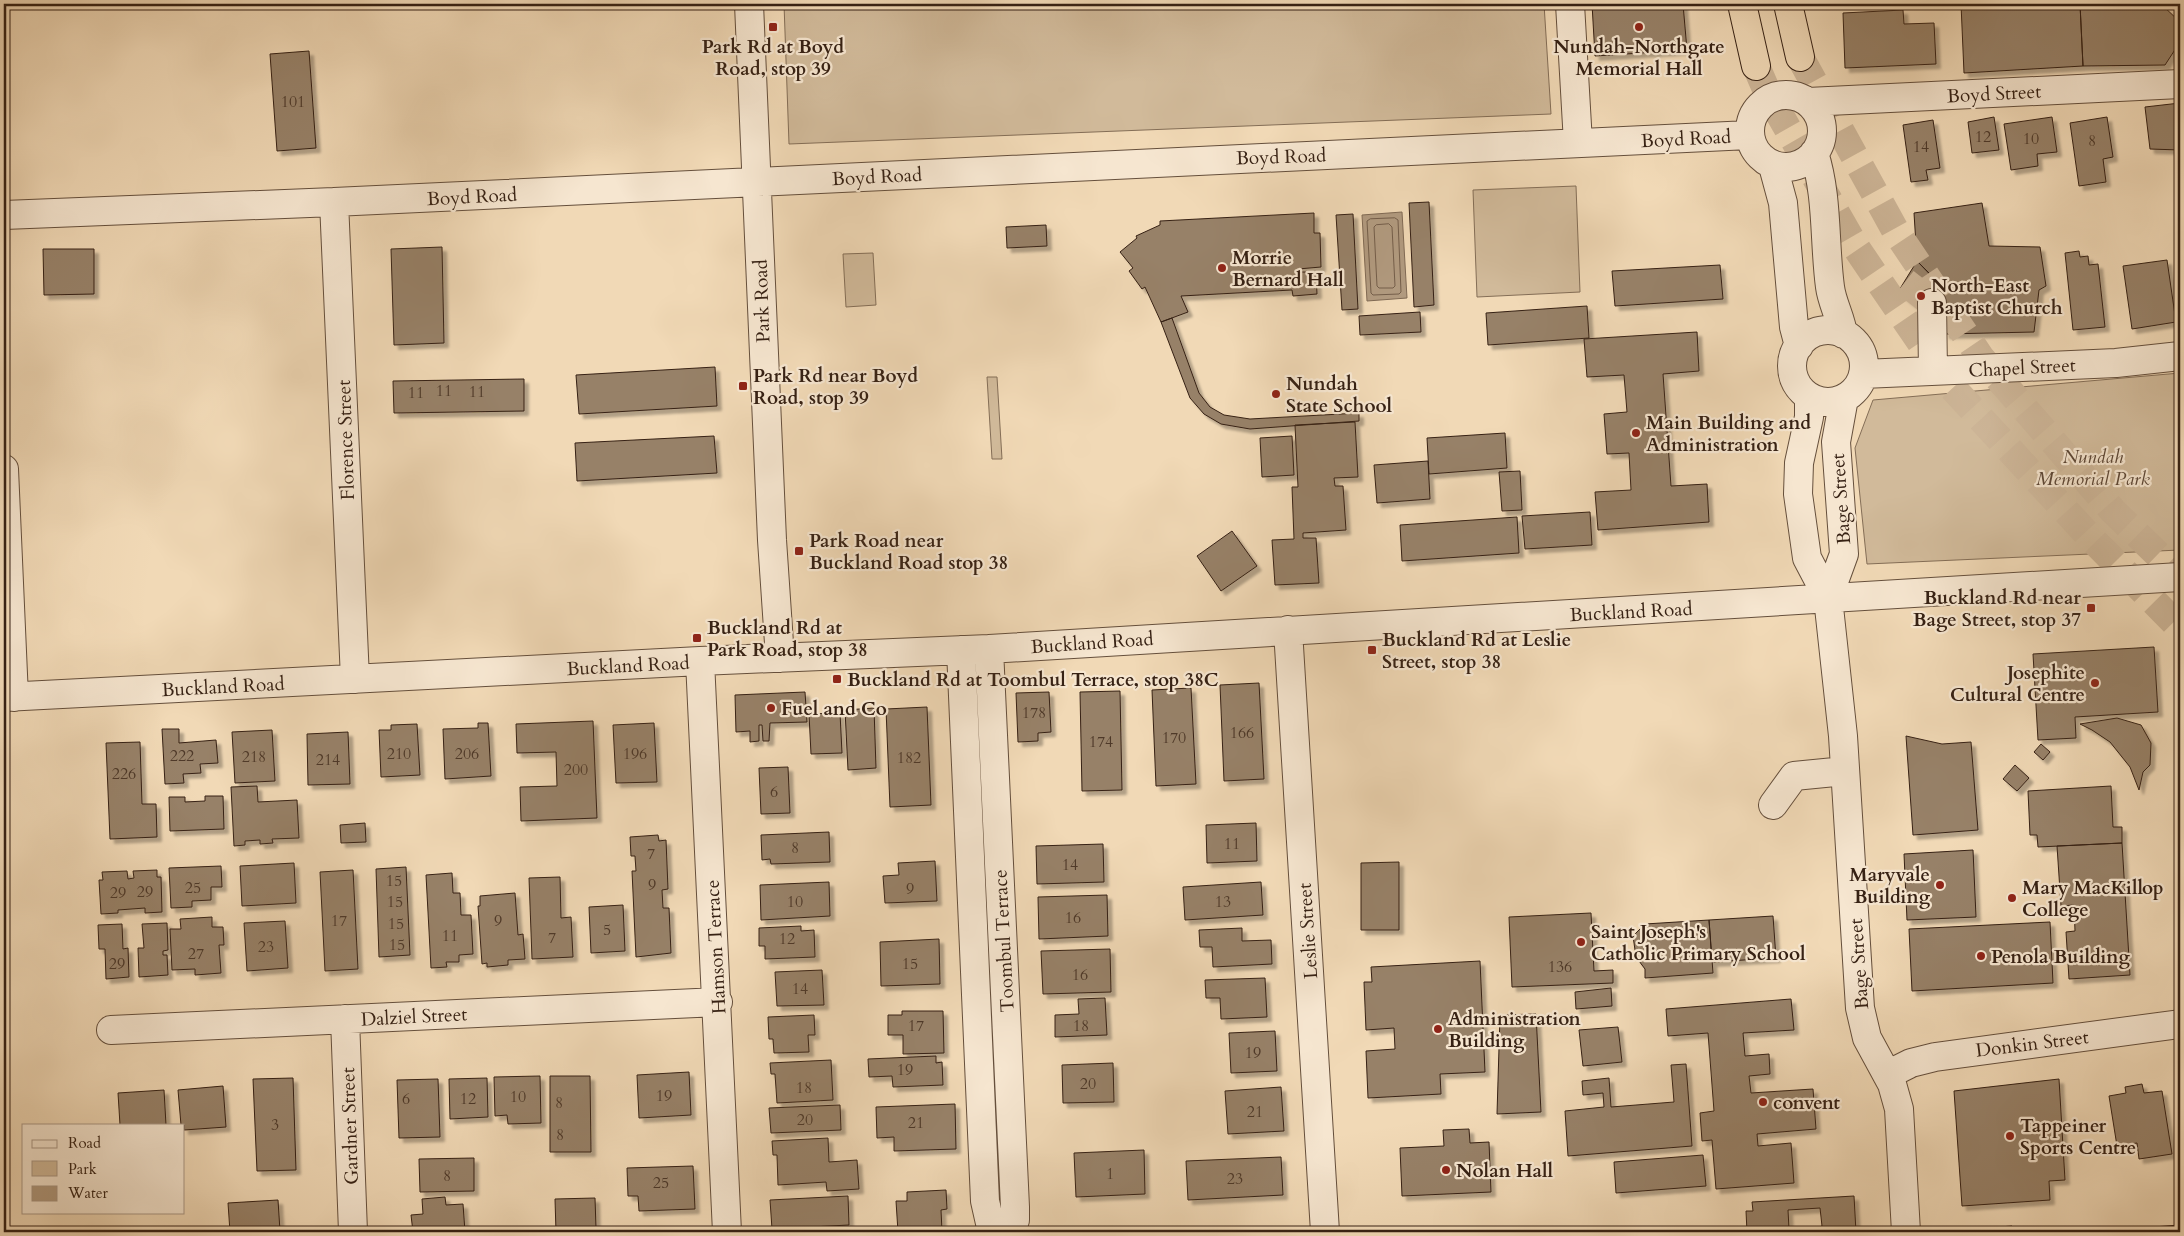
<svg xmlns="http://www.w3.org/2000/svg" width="2184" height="1236" viewBox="0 0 2184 1236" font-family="Cardo,serif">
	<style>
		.green { fill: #d1ba9a; stroke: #846e57 }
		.water { fill: #b19a7f; stroke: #806a54 }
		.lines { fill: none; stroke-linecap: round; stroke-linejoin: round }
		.shore { stroke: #745e4a; stroke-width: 1 }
		.building { fill: #978168; stroke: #362114; filter: url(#shadow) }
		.minor-tunnel { stroke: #ccb496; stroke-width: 28; stroke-dasharray: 28 14; stroke-linecap: butt }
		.highway-tunnel { stroke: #ccb496; stroke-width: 28; stroke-dasharray: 28 14; stroke-linecap: butt }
		.minor-casing { stroke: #654f3c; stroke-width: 30 }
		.highway-casing { stroke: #362114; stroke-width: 30 }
		.minor { stroke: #f6e6d0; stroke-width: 28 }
		.highway { stroke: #f1d9b6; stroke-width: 28 }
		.poi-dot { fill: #8f2418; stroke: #f6e6d0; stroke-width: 2 }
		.labels { text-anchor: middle; stroke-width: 4.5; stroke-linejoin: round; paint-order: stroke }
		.number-label { font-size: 16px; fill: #4e3929 }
		.poi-label { font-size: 19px; font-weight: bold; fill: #362114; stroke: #f6e6d0; text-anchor: start }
		.street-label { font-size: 19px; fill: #362114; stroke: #f6e6d0 }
		.park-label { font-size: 19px; font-style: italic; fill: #5d4736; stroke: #f6e6d0 }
	</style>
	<defs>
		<filter id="shadow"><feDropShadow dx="4.5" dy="4.5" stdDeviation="1" flood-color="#0004"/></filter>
	</defs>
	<rect width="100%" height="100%" fill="#f1d9b6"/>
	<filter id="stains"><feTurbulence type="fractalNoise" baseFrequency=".004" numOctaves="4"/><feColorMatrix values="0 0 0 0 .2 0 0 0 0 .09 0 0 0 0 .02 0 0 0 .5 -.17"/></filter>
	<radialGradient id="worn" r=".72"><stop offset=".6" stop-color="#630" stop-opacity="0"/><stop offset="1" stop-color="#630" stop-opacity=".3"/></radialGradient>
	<path class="green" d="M784 4H1544L1551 114 789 144Z
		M1576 186 1580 292 1477 297 1473 190Z
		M873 253 876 305 846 307 843 254Z
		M2180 373V550L1867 564 1855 448 1873 400Z
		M987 377H997L1002 459H992Z"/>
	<path class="water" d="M1402 212 1407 298 1367 301 1362 215Z"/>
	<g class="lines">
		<path class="shore" d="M1395 218 1398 220 1401 292 1399 294 1373 295 1371 293 1367 221 1370 219Z
			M1389 224 1392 227 1395 286 1393 288H1379L1377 286 1374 227 1376 225Z"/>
	</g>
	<path class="building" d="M1592 4H1683L1687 50 1595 56Z
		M1961 4H2080L2083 66 1964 73Z
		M2080 4H2161L2180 22V42L2165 65 2083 66Z
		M1903 10 1904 24 1934 23 1936 64 1845 68 1843 13Z
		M309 51 316 148 277 151 270 54Z
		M2180 103V150L2150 149 2145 107Z
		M1994 117 1999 150 1972 153 1968 122Z
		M2052 117 2057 152 2037 154 2038 166 2011 170 2004 124Z
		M2107 117 2113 157 2103 159 2106 182 2079 186 2070 123Z
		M1933 120 1940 168 1926 170 1928 180 1911 182 1903 125Z
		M1429 202 1434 305 1414 307 1409 203Z
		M1982 203 1989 246 2040 247 2046 286 2039 290 2034 332 1945 334 1944 289 1917 261 1914 213Z
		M1314 213V233H1320L1321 267 1298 269V272H1316L1317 294 1293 296 1292 290 1181 296 1188 312 1161 322 1145 287 1142 289 1129 271 1133 268 1120 252 1137 238 1136 236 1160 225V221Z
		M1353 214 1358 309 1342 310 1336 215Z
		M1046 225 1047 246 1007 248 1006 227Z
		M442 247 444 343 394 345 391 249Z
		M43 249H94V294L44 295Z
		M2079 251 2080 257 2088 256 2089 265 2098 264 2105 327 2073 330 2065 253Z
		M2167 260 2176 322 2132 329 2123 266Z
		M1917 261 1940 284 1914 305 1898 292Z
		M1720 265 1723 299 1615 306 1612 271Z
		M1587 306 1589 338 1488 345 1486 313Z
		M1420 312 1421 332 1360 335 1359 316Z
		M1172 318 1199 393 1210 407 1224 415 1250 419 1359 413V421L1250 429 1221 424 1204 414 1190 398 1161 322Z
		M1697 332 1699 371 1663 374 1671 486 1707 484 1709 522 1598 530 1595 492 1631 490 1629 453 1607 454 1604 414 1627 412 1624 375 1587 377 1584 339Z
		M715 367 717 406 579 414 576 375Z
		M524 379V411L394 413 393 381Z
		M1355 422 1358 477 1334 478 1335 486H1343L1346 530 1303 533V538H1316L1319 583 1275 585 1272 540 1294 539 1292 487H1298L1295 425Z
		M1505 433 1507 468 1429 474 1427 438Z
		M714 436 717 473 577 481 575 443Z
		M1292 436 1294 475 1262 477 1260 438Z
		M1428 461 1430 499 1377 503 1374 465Z
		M1520 471 1522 510 1502 511 1499 472Z
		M1590 512 1592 545 1525 549 1522 516Z
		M1517 517 1519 553 1402 561 1400 525Z
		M1232 531 1257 566 1221 591 1197 556Z
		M2154 647 2158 712 2075 717 2076 738 2038 740 2033 654Z
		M1259 683 1264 779 1224 781 1220 685Z
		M1191 688 1196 784 1156 786 1152 690Z
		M1120 691 1122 790 1082 791 1080 692Z
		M805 692 807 722 770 723 769 741H763L762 725H759V741L750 742V731L736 732 735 695Z
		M1049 692 1051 732 1038 733V741L1018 742 1016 693Z
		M927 707 931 805 890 807 886 709Z
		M874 708 876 768 848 770 845 710Z
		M840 713 842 753 811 754 809 714Z
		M2117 718 2141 725 2151 743 2150 765 2143 772 2139 790 2130 767 2110 742 2092 730 2080 724Z
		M593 721 597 818 521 821 520 787 557 786 556 752 517 753 516 724Z
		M478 723H488L491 776 445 779 443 729 478 728Z
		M654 723 657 782 616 783 613 725Z
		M417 724 420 775 381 777 379 730H391V725Z
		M162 729H179V743L216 740 218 763 200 764 201 773 183 774 184 783 165 784Z
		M272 730 275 781 235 783 232 732Z
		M348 732 350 784 308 785 307 734Z
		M1906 736 1942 744 1971 742 1978 830 1913 835Z
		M140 742 142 804H156L157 837 110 839 106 743Z
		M2041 744 2050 752 2043 760 2034 752Z
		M2015 765 2029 778 2017 791 2003 779Z
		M788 767 790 813 761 814 759 768Z
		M257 786 258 802 297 800 299 838 272 839 273 843 260 844V840L245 841V845L234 846 231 787Z
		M2111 786 2113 827H2122V843L2038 847 2037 835H2030L2028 791Z
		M205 796H223L224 829 170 831 169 797H185V802L205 801Z
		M365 823 366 842 341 843 340 825Z
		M1256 823 1257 861 1207 863 1206 825Z
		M829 832 830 862 771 864 770 859 762 860 761 835Z
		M658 835 659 841 666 840 668 889 662 890 663 908H669L671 953 636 957 632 871H636L635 856H631L630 837Z
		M2122 843 2130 975 2069 979 2066 932 2075 931 2074 905 2061 906 2057 846Z
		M1103 844 1104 882 1037 884 1036 846Z
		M1973 850 1976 917 1907 920 1904 854Z
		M935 861 937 901 885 903 883 876 899 875 898 863Z
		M1399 862V930H1361V863Z
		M294 863 296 903 242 906 240 866Z
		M221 866 222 887H211V900L192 901V907L171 908 169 868Z
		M406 867 410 955 379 957 376 869Z
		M157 870V877H161L162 912 145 913V908L118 910V913L101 914 99 880H103L102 872 127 871 128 879 134 878 133 871Z
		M353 870 358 969 325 971 320 872Z
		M452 873 453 893H460L461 915H471L473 954 459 955V962H446L447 967 431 968 426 875Z
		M560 877 561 918 571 917 573 957 532 959 529 878Z
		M829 882 830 916 761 920 760 885Z
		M1261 882 1263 915 1185 920 1183 887Z
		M515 893 518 935 523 934 525 959 508 960V965L487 967V963L482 964 478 906H480V896Z
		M1107 895 1108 936 1039 939 1038 897Z
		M623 905 625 951 591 953 589 907Z
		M1591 913 1594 971 1613 970V983L1512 987 1509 917Z
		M1773 916 1776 958 1712 962 1709 920Z
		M212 917V927H223L224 945H219L221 973 195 975V969L172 970 170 929H181L180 919Z
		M1709 920 1713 973 1645 978V969L1636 957 1633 936 1645 924Z
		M285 921 288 968 247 971 244 923Z
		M2050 922 2053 983 1912 991 1909 929Z
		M167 923 168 950 163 951V955H167L168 975 139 977 138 948H144L142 924Z
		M122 924 123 949 128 948 129 977 106 979 105 949H99L98 925Z
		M801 926V931L814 930 815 957 765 959V946H759V928Z
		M1242 928V941L1271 940 1272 964 1213 967 1212 947H1200L1199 930Z
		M939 939 940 984 881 986 880 942Z
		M1110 949 1111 992 1043 994 1041 951Z
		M1480 961 1485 1072 1440 1074 1441 1094 1368 1098 1366 1051 1395 1049 1394 1028 1366 1030 1364 982H1372L1371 967Z
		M822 970 824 1005 777 1006 775 972Z
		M1265 978 1267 1017 1221 1019 1220 998H1206L1205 980Z
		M1611 988 1612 1006 1576 1009 1575 992Z
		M1105 998 1107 1035 1055 1037V1015L1079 1014 1078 999Z
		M1791 999 1794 1030 1743 1033 1745 1056 1769 1054 1770 1074 1749 1076 1751 1093 1813 1089 1816 1129 1757 1134 1758 1146 1791 1143 1794 1183 1716 1189 1712 1140 1702 1141 1700 1113 1714 1111 1708 1033 1668 1036 1666 1009Z
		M902 1011H943L944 1053 903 1054V1035H888V1015H902Z
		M1536 1014 1541 1112 1497 1114 1500 1015Z
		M814 1015 815 1035H808L809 1052 774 1053 773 1039H769L768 1017Z
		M1618 1027 1622 1062 1583 1066 1579 1030Z
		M1275 1031 1277 1071 1231 1073 1229 1033Z
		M936 1056V1063L942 1062 943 1085 893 1087 892 1076 869 1077 868 1059Z
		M831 1060 833 1100 777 1103 775 1074H771L770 1063Z
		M1113 1063 1114 1102 1063 1103 1062 1065Z
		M1686 1064 1692 1146 1568 1156 1565 1111 1604 1107 1603 1093 1583 1095 1582 1081 1609 1078 1611 1107 1674 1102 1671 1065Z
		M689 1072 691 1115 639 1118 637 1075Z
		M540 1076 541 1123 508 1124 507 1115 495 1116 494 1077Z
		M550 1076H590L591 1152H550Z
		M293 1078 296 1170 257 1171 253 1079Z
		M487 1078 488 1117 450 1119 449 1079Z
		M438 1079 440 1137 399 1138 397 1080Z
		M2059 1079 2065 1180 2049 1181 2050 1200 1962 1206 1954 1091Z
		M2142 1084 2144 1093 2162 1091 2172 1154 2139 1159 2137 1143 2117 1146 2109 1096 2126 1093 2125 1087Z
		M223 1086 226 1127 184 1130V1125H181L178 1090Z
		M1281 1087 1284 1131 1228 1134 1225 1091Z
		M164 1090 166 1125H120L118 1093Z
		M955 1104 956 1149 894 1151V1137L877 1138 876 1107Z
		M840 1105 841 1130 771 1133 769 1108Z
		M1469 1129 1470 1143 1489 1142 1491 1192 1402 1196 1400 1148 1444 1146 1443 1130Z
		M828 1138 829 1162 857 1160 859 1189 827 1191 826 1182 778 1185 777 1155H773L772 1141Z
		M1144 1150 1145 1194 1076 1197 1074 1153Z
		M1703 1155 1706 1186 1616 1193 1614 1162Z
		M1281 1157 1283 1195 1188 1200 1186 1161Z
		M474 1158V1191L420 1192 419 1159Z
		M693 1166 695 1209 639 1211 638 1196H628L627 1168Z
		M946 1190 947 1209 941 1210 942 1231 898 1232 896 1201H907V1192Z
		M848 1196 849 1225 772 1229 770 1200Z
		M1854 1196 1856 1232H1814H1819V1227L1822 1226 1820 1208 1788 1210 1789 1229 1792 1228V1232H1747L1746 1211H1753L1752 1202Z
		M445 1197 446 1205 463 1204 465 1232H413L411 1215 423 1214 422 1199Z
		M595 1198 596 1228 575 1229 576 1232H556L555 1199Z
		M278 1200 280 1231 230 1232 228 1203Z
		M2180 1225V1232H2099V1231Z
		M2012 1226 2013 1232H1962L1961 1230Z
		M1544 1228V1232H1501V1231Z
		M1733 1228V1232H1703V1229Z"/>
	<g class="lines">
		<path class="minor-tunnel" d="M1905 282 1932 303"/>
		<path class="highway-tunnel" d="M1800 57 1895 230 1981 358 2113 511 2180 576
			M1756 66 1769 96 1855 246 1949 384 2087 534 2180 628"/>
		<g class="minor-casing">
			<path id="minor" d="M749 4 772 540 780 658
				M1570 4 1578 143
				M1750 131a36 36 0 1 1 72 0a36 36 0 1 1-72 0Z
				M1808 102 2180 84
				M1814 153C1828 196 1824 242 1830 287 1832 303 1841 318 1843 334
				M1773 166 1783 203 1794 327 1799 346
				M334 202 355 679
				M4 215 334 202 1749 135
				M1932 303 1933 371
				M1792 366a36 36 0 1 1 72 0a36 36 0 1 1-72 0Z
				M1863 374 2116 363 2180 356
				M1809 397V417L1799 463 1798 494 1807 558 1828 598 1843 736 1860 1008 1867 1038 1892 1084 1899 1109 1906 1232
				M4 469 14 697
				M1828 598 1844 554 1836 442 1844 398
				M1288 630 1325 1232
				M989 649 1015 1207V1220L1010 1232
				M961 650 985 1201 992 1232
				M700 661 727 1232
				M4 697 700 661 989 649 2180 577
				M1773 805 1794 776 1845 771
				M345 1019 353 1232
				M111 1030 718 1002
				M1887 1075 1911 1063 1935 1057 2180 1024"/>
		</g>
		<g class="highway-casing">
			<path id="highway" d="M1742 4 1756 66
				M1788 4 1800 57"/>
		</g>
		<use href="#minor" class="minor"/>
		<use href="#highway" class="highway"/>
	</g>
	<g class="poi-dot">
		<rect x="768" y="22" width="10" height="10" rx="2.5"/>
		<circle cx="1639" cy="27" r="5"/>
		<circle cx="1222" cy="268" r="5"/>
		<circle cx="1921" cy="296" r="5"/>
		<rect x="738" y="381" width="10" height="10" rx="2.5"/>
		<circle cx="1276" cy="394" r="5"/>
		<circle cx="1636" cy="433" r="5"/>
		<rect x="794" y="546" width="10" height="10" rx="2.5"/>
		<rect x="2086" y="603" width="10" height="10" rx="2.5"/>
		<rect x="692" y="633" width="10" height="10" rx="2.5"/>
		<rect x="1367" y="645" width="10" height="10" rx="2.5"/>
		<rect x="832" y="674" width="10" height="10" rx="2.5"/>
		<circle cx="2095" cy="683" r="5"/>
		<circle cx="771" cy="708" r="5"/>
		<circle cx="1940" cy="885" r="5"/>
		<circle cx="2012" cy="898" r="5"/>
		<circle cx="1581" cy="942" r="5"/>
		<circle cx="1981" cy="956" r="5"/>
		<circle cx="1438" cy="1029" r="5"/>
		<circle cx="1763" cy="1102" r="5"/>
		<circle cx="2010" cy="1136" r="5"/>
		<circle cx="1446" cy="1170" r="5"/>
	</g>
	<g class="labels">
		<g class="number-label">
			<text x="293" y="107">101</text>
			<text x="1983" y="142">12</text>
			<text x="2031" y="144">10</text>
			<text x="2092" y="146">8</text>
			<text x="1921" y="152">14</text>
			<text x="444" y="396">11</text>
			<text x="477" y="397">11</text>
			<text x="416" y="398">11</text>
			<text x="1034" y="718">178</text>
			<text x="1242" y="738">166</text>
			<text x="1174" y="743">170</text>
			<text x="1101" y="747">174</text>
			<text x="399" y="759">210</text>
			<text x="467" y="759">206</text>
			<text x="635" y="759">196</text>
			<text x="182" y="761">222</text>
			<text x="254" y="762">218</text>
			<text x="909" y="763">182</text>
			<text x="328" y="765">214</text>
			<text x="576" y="775">200</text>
			<text x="124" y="779">226</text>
			<text x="774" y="797">6</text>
			<text x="1232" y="849">11</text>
			<text x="795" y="853">8</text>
			<text x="651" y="859">7</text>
			<text x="1070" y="870">14</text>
			<text x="394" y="886">15</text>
			<text x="652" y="890">9</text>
			<text x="193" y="893">25</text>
			<text x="910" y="894">9</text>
			<text x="145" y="897">29</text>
			<text x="118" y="898">29</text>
			<text x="395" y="907">15</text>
			<text x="795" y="907">10</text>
			<text x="1223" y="907">13</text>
			<text x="1073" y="923">16</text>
			<text x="339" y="926">17</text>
			<text x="498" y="926">9</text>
			<text x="396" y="929">15</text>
			<text x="607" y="935">5</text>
			<text x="450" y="941">11</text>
			<text x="552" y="943">7</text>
			<text x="787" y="944">12</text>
			<text x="397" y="950">15</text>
			<text x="266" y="952">23</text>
			<text x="196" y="959">27</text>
			<text x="117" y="969">29</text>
			<text x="910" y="969">15</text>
			<text x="1560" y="972">136</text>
			<text x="1080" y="980">16</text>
			<text x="800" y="994">14</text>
			<text x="916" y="1031">17</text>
			<text x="1081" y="1031">18</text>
			<text x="1253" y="1058">19</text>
			<text x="905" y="1075">19</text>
			<text x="1088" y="1089">20</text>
			<text x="804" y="1093">18</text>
			<text x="664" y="1101">19</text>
			<text x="518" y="1102">10</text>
			<text x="406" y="1104">6</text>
			<text x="468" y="1104">12</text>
			<text x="559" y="1108">8</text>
			<text x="1255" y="1117">21</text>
			<text x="805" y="1125">20</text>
			<text x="916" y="1128">21</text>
			<text x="275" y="1130">3</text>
			<text x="560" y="1140">8</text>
			<text x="1110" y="1179">1</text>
			<text x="447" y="1181">8</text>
			<text x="1235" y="1184">23</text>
			<text x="661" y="1188">25</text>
		</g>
		<g class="poi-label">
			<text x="773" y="53" text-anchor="middle">Park Rd at Boyd<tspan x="773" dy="22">Road, stop 39</tspan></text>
			<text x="1639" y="53" text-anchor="middle">Nundah-Northgate<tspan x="1639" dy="22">Memorial Hall</tspan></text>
			<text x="1232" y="264">Morrie<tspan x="1232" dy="22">Bernard Hall</tspan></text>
			<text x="1931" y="292">North-East<tspan x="1931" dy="22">Baptist Church</tspan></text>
			<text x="753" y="382">Park Rd near Boyd<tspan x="753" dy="22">Road, stop 39</tspan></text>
			<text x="1286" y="390">Nundah<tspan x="1286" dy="22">State School</tspan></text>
			<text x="1646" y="429">Main Building and<tspan x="1646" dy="22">Administration</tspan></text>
			<text x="809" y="547">Park Road near<tspan x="809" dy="22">Buckland Road stop 38</tspan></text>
			<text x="2081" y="604" text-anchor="end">Buckland Rd near<tspan x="2081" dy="22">Bage Street, stop 37</tspan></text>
			<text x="707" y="634">Buckland Rd at<tspan x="707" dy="22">Park Road, stop 38</tspan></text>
			<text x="1382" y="646">Buckland Rd at Leslie<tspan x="1382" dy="22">Street, stop 38</tspan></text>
			<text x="2085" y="679" text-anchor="end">Josephite<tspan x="2085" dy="22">Cultural Centre</tspan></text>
			<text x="847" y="686">Buckland Rd at Toombul Terrace, stop 38C</text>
			<text x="781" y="715">Fuel and Co</text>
			<text x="1930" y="881" text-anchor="end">Maryvale<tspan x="1930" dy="22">Building</tspan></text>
			<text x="2022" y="894">Mary MacKillop<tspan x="2022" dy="22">College</tspan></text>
			<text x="1591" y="938">Saint Joseph's<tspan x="1591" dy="22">Catholic Primary School</tspan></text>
			<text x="1991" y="963">Penola Building</text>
			<text x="1448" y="1025">Administration<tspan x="1448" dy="22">Building</tspan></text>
			<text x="1773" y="1109">convent</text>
			<text x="2020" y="1132">Tappeiner<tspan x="2020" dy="22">Sports Centre</tspan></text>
			<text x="1456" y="1177">Nolan Hall</text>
		</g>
		<g class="street-label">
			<text transform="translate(1994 93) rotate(-3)" y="7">Boyd Street</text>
			<text transform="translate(1686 138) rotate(-3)" y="7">Boyd Road</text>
			<text transform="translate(1281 156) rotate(-2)" y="7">Boyd Road</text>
			<text transform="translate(877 176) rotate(-3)" y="7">Boyd Road</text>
			<text transform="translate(472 196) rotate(-3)" y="7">Boyd Road</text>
			<text transform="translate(761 301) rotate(-92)" y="7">Park Road</text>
			<text transform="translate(2022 367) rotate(-3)" y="7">Chapel Street</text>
			<text transform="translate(345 440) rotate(-92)" y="7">Florence Street</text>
			<text transform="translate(1840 499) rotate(-94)" y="7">Bage Street</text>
			<text transform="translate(1631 611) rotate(-3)" y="7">Buckland Road</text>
			<text transform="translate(1092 642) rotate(-4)" y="7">Buckland Road</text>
			<text transform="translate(628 665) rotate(-3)" y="7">Buckland Road</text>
			<text transform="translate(223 686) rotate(-3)" y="7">Buckland Road</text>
			<text transform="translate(1307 931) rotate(-94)" y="7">Leslie Street</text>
			<text transform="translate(1003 941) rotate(-93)" y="7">Toombul Terrace</text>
			<text transform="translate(715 947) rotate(-93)" y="7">Hamson Terrace</text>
			<text transform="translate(1858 964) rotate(-94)" y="7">Bage Street</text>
			<text transform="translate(414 1016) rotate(-3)" y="7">Dalziel Street</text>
			<text transform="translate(2032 1043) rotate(-7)" y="7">Donkin Street</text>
			<text transform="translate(349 1126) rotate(-92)" y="7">Gardner Street</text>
		</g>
		<g class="park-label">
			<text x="2093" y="463">Nundah<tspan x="2093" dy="22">Memorial Park</tspan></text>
		</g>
	</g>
	<rect width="2184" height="1236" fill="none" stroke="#f1d9b6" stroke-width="20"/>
	<rect x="5" y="5" width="2174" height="1226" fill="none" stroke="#362114" stroke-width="2.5"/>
	<rect x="10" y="10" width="2164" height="1216" fill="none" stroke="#362114"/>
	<rect x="22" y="1124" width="162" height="90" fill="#f6e6d0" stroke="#a99785"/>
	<rect x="32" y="1140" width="25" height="8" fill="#f6e6d0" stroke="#a99785"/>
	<text x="68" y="1148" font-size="15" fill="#362114">Road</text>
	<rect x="32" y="1161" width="25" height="15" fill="#d1ba9a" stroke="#a99785"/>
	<text x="68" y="1174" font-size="15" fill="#362114">Park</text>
	<rect x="32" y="1186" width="25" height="15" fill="#b19a7f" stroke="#a99785"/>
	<text x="68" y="1198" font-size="15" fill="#362114">Water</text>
	<rect width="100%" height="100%" filter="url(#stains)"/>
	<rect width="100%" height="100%" fill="url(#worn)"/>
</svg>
